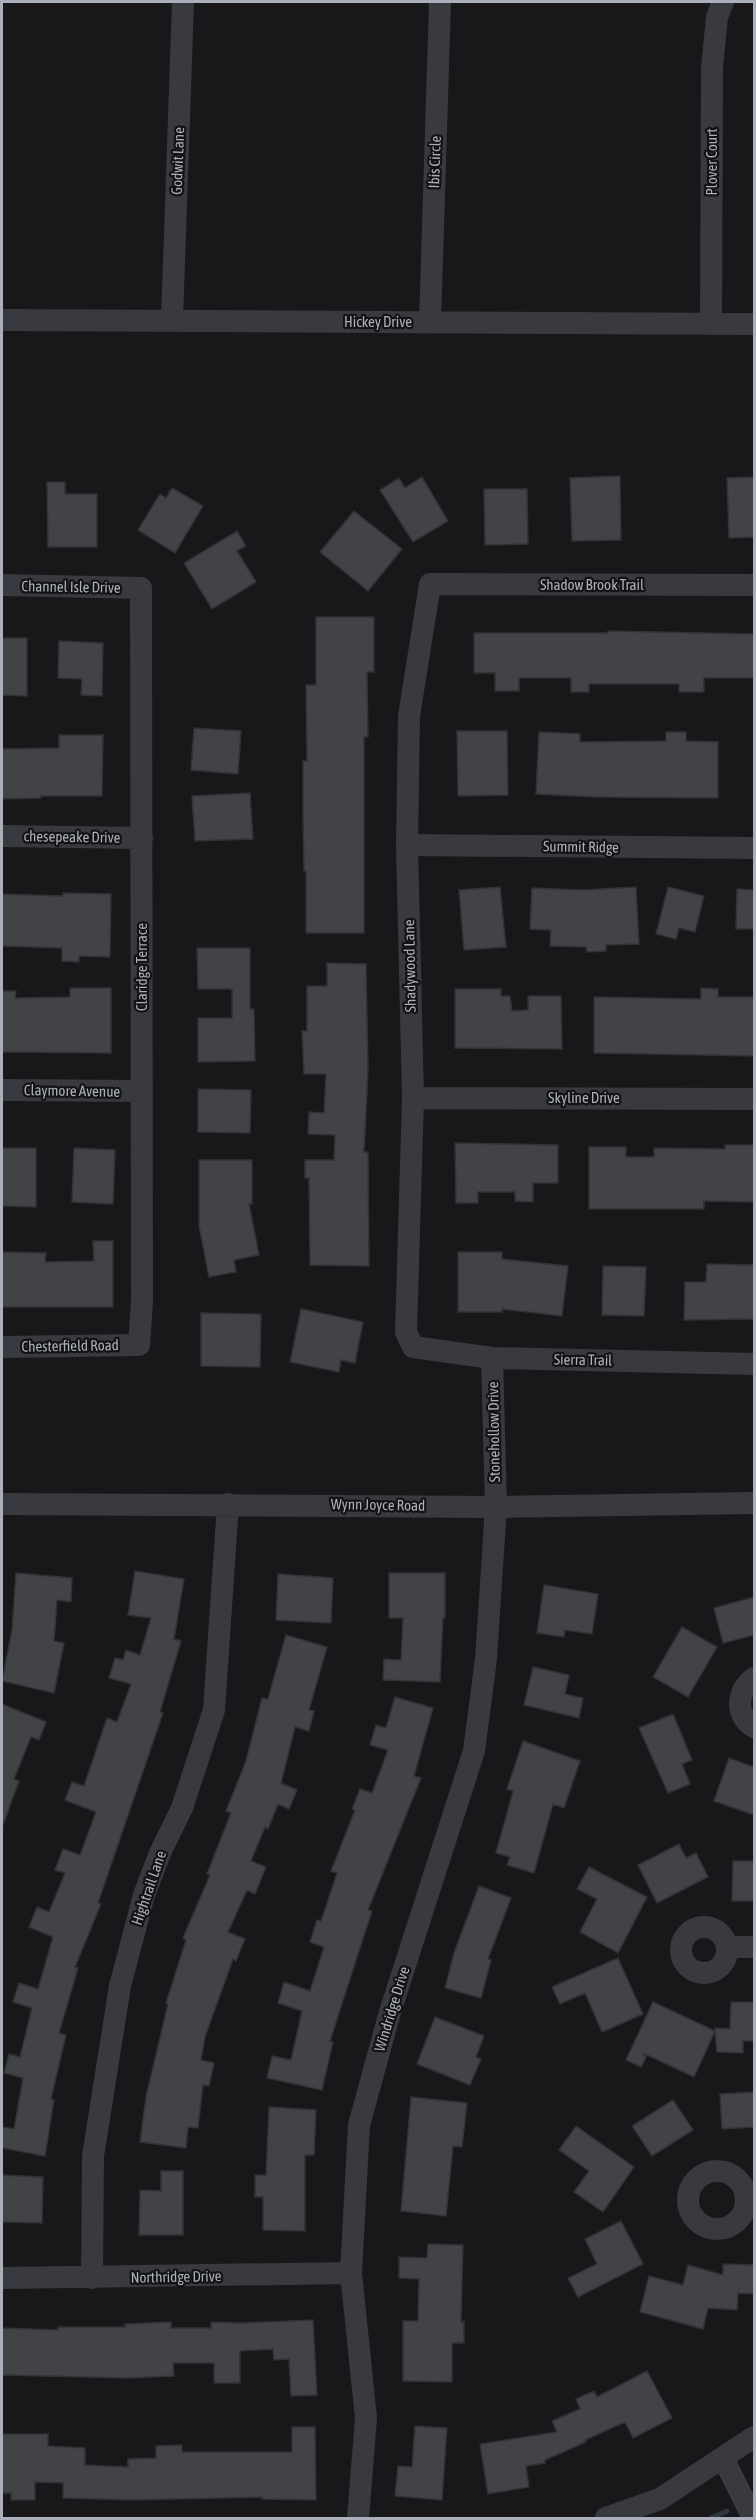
<svg xmlns="http://www.w3.org/2000/svg" width="756" height="2520" viewBox="0 0 756 2520" font-family="'Asap Condensed',sans-serif">
	<style>
		.lines { fill: none; stroke-linecap: round; stroke-linejoin: round }
		.stream { stroke: #2d373f; stroke-width: 5 }
		.building { fill: #424347; stroke: #323236; stroke-width: 1.5 }
		.minor { stroke: #393a3f; stroke-width: 22 }
		.labels { text-anchor: middle; stroke-width: 4.5; stroke-linejoin: round; paint-order: stroke }
		.street-label { font-size: 15px; fill: #aaafba; stroke: #131315 }
	</style>
	<rect width="100%" height="100%" fill="#18181a"/>
	<g class="lines">
		<path class="stream" d="M711 2518 727 2511"/>
	</g>
	<path class="building" d="M620 476 621 540 572 541 570 478Z
		M422 477 448 521 413 542 380 490 399 478 405 488Z
		M754 477V537L729 538 727 478Z
		M47 482H65V494H97V547H48Z
		M172 488 203 506 175 553 138 530 160 494 166 498Z
		M484 489H527L528 544 485 545Z
		M354 511 402 549 368 591 320 552Z
		M237 531 246 546 237 551 256 582 212 609 184 563Z
		M316 617H374V672H367L368 737H364V933H306V871H304L303 819V761H307L306 685H316Z
		M608 631 754 634V678H704V692H679V684H589V692H571V678H519V691H495V673H474V633H608Z
		M2 638H27V696L2 695Z
		M59 641 103 643 102 696 81 695 82 679 58 678Z
		M194 728 241 731 238 774 191 770Z
		M457 731H507L508 795 458 796Z
		M539 732 580 734V742L666 741V732H686V741L718 742V798L595 797 536 794Z
		M59 735H103L102 796H41V798L2 799V749L59 748Z
		M250 793 253 839 195 841 192 796Z
		M500 887 506 947 464 950 459 890Z
		M636 887 639 944 606 945V951L587 952 586 947 550 946 551 930 530 929 532 888 584 890Z
		M668 887 704 896 695 932 679 928 676 939 656 934Z
		M737 889 754 890V929H736Z
		M63 893 111 894 110 957 79 956V962L62 961V948L2 946V894L63 896Z
		M197 948H250V1009H254L255 1061 198 1062V1018H232V989H198Z
		M327 963 366 964 368 1070 364 1152H368L369 1266 310 1265 309 1178H305V1160H334L335 1135 308 1134 309 1112 324 1113 326 1074H304L302 1031H307V986H327Z
		M70 988H111V1053L2 1052V991H16L15 998 70 997Z
		M701 988 718 989V997H754V1056L594 1053V997L701 999Z
		M455 989H501V996H510L512 1011 528 1010V996H561L562 1049 455 1048Z
		M198 1089 251 1090 250 1133 198 1132Z
		M455 1143 558 1145V1183H533V1202L515 1201V1192H478V1203H456Z
		M725 1145H754V1202L704 1201V1209H589V1147H626V1157H654V1148L725 1149Z
		M2 1148H36V1207L2 1206Z
		M74 1148 115 1150 113 1204 72 1202Z
		M199 1160H252V1204H249L259 1255 234 1260 236 1272 209 1277 199 1226Z
		M93 1241H113V1307H2V1252L46 1253 45 1262 94 1261Z
		M458 1252H502V1259L568 1266 562 1316 502 1309V1312H458Z
		M707 1264 754 1265V1319L684 1320 685 1282H706Z
		M603 1266 646 1267 644 1316 602 1315Z
		M301 1309 363 1322 355 1363 341 1360 339 1372 290 1362Z
		M201 1313 261 1314 260 1367 201 1366Z
		M135 1571 184 1579 174 1639 181 1641 160 1712 163 1713 98 1903 101 1904 75 1967 78 1968 59 2033 66 2035 51 2099 54 2100 45 2156 2 2148V2127L14 2129 23 2078 4 2073 9 2054 20 2057 32 2008 13 2002 19 1983 38 1989 53 1937 29 1927 37 1907 49 1912 65 1873 55 1870 63 1849 80 1855 96 1812 65 1800 72 1782 84 1786 107 1718 117 1722 131 1684 109 1678 115 1658 123 1660 126 1650 140 1655 151 1618 128 1615Z
		M16 1573 72 1578 71 1602 57 1600 54 1641 64 1643 54 1693 2 1681 12 1630Z
		M389 1573H445V1618H443L440 1682 383 1680 384 1659 401 1660 403 1618H389Z
		M278 1574 333 1578 331 1623 276 1620Z
		M544 1585 598 1594 592 1634 565 1630 564 1637 537 1633Z
		M754 1597V1635L723 1643 714 1608Z
		M682 1627 717 1647 688 1697 653 1677Z
		M286 1635 327 1647 309 1710 314 1711 309 1731 295 1727 281 1783 297 1790 289 1809 278 1804 268 1829 265 1827 251 1861 266 1867 255 1894 247 1890 228 1932 245 1939 236 1961 233 1959 205 2037 201 2060 214 2063 209 2086 203 2085 198 2128 188 2127 186 2148 140 2142 146 2097 168 2004 166 2003 186 1940 183 1938 210 1875 207 1874 231 1813 226 1811 246 1761 262 1698 268 1699Z
		M533 1667 569 1675 565 1694 583 1698 579 1718 524 1705Z
		M395 1697 433 1708 414 1776 421 1778 368 1910 372 1911 330 2041 333 2042 322 2090 267 2078 272 2056 291 2060 302 2011 278 2003 284 1982 310 1991 324 1947 310 1942 317 1920 321 1921 337 1873 331 1871 355 1810 352 1809 360 1789 372 1793 388 1750 370 1745 376 1725 386 1728Z
		M2 1704 46 1722 39 1740 31 1737 14 1779 19 1781 3 1825H2Z
		M673 1714 692 1760 682 1764 690 1784 668 1793 639 1728Z
		M523 1741 580 1761 564 1808 553 1804 534 1873 507 1865 510 1857 496 1853 513 1791 507 1789Z
		M729 1758 754 1767V1815L714 1801Z
		M679 1844 686 1858 696 1853 708 1877 657 1903 638 1865Z
		M733 1861H754V1901H732Z
		M589 1867 647 1897 618 1953 580 1932 597 1899 577 1889Z
		M479 1886 511 1898 488 1959 491 1960 481 1998 445 1988 454 1953Z
		M618 1958 643 2014 602 2032 585 1993 560 2004 552 1987Z
		M653 2002 715 2031V2028L730 2029 731 2002H754V2041H743V2053L717 2052 715 2031 694 2077 643 2053 646 2057 641 2067 626 2060Z
		M435 2017 484 2036 476 2057 481 2059 470 2085 417 2064Z
		M754 2092V2127L722 2129 720 2094Z
		M411 2097 467 2103 462 2147 453 2146 446 2216 401 2211Z
		M673 2100 693 2130 652 2156 632 2126Z
		M269 2107 316 2110 314 2155H305V2231L263 2230V2197H255V2175H266Z
		M576 2126 634 2167 603 2212 574 2192 589 2171 559 2150Z
		M161 2171H183V2235H139L140 2190 161 2191Z
		M2 2175 43 2177 42 2223 2 2222Z
		M621 2221 643 2264 578 2297 568 2278 597 2264 585 2239Z
		M428 2244 463 2245 461 2322H464V2343H452V2382L403 2381V2321H418L419 2279 399 2278V2257L427 2258Z
		M723 2264 754 2265V2294L738 2293 737 2310 708 2308 703 2329 640 2312 649 2276 683 2285 688 2265 723 2275Z
		M313 2320 317 2395 291 2396 289 2359 274 2360 273 2349 240 2351V2383H214V2363H173L174 2376 128 2378 2 2375V2328L58 2330V2327H125V2324L171 2322V2328H211V2322L240 2323Z
		M647 2371 672 2418 633 2438 625 2422 585 2440 586 2442 545 2460V2463L526 2466 529 2487 488 2494 480 2444 557 2432 552 2421 580 2409 576 2399 594 2391 597 2397Z
		M415 2426 447 2428 442 2500 395 2496 398 2466 412 2467Z
		M292 2427H315L316 2500 262 2499V2497L132 2500 63 2498V2483L35 2482V2500H11V2493H2V2434H48V2446L85 2448V2465L128 2467V2459L156 2458V2446L182 2445V2452H292Z"/>
	<g class="lines">
		<path class="minor" d="M2 320 754 324
			M172 320 183 2
			M430 322 440 2
			M711 323 712 68 717 17 723 2
			M2 585 141 588 142 1301 139 1345 2 1347
			M754 585 430 584 409 716 407 845 413 1098 406 1332 413 1347 492 1358 754 1364
			M2 836 142 838
			M407 845 754 848
			M2 1090 142 1091
			M413 1098 754 1099
			M2 1504 496 1507 754 1503
			M754 1678C737 1691 734 1715 754 1727
			M681 1950a23 23 0 1 1 46 0a23 23 0 1 1-46 0Z
			M728 1947H754
			M688 2200a29 29 0 1 1 58 0a29 29 0 1 1-58 0Z
			M2 2278 351 2273
			M92 2278 93 2156 120 1986 144 1895 160 1853 182 1808 214 1710 228 1504
			M723 2458 753 2518
			M358 2518 366 2418 351 2273 359 2125 390 2012 474 1751 486 1659 496 1507 492 1358
			M606 2518 660 2499 754 2437"/>
	</g>
	<g class="labels">
		<g class="street-label">
			<text transform="translate(178 161) rotate(-88)" y="5">Godwit Lane</text>
			<text transform="translate(435 162) rotate(-88)" y="5">Ibis Circle</text>
			<text transform="translate(712 162) rotate(-90)" y="5">Plover Court</text>
			<text x="378" y="327">Hickey Drive</text>
			<text x="592" y="590">Shadow Brook Trail</text>
			<text transform="translate(71 587) rotate(1)" y="5">Channel Isle Drive</text>
			<text transform="translate(72 837) rotate(1)" y="5">chesepeake Drive</text>
			<text transform="translate(581 847) rotate(1)" y="5">Summit Ridge</text>
			<text transform="translate(410 966) rotate(-91)" y="5">Shadywood Lane</text>
			<text transform="translate(142 967) rotate(-90)" y="5">Claridge Terrace</text>
			<text transform="translate(72 1091) rotate(1)" y="5">Claymore Avenue</text>
			<text x="584" y="1103">Skyline Drive</text>
			<text transform="translate(70 1346) rotate(-1)" y="5">Chesterfield Road</text>
			<text transform="translate(583 1360) rotate(1)" y="5">Sierra Trail</text>
			<text transform="translate(494 1432) rotate(-91)" y="5">Stonehollow Drive</text>
			<text transform="translate(378 1505) rotate(1)" y="5">Wynn Joyce Road</text>
			<text transform="translate(149 1888) rotate(-71)" y="5">Hightrail Lane</text>
			<text transform="translate(392 2009) rotate(-73)" y="5">Windridge Drive</text>
			<text transform="translate(176 2277) rotate(-1)" y="5">Northridge Drive</text>
		</g>
	</g>
	<rect width="756" height="2520" fill="none" stroke="#aaafba" stroke-width="6"/>
</svg>
